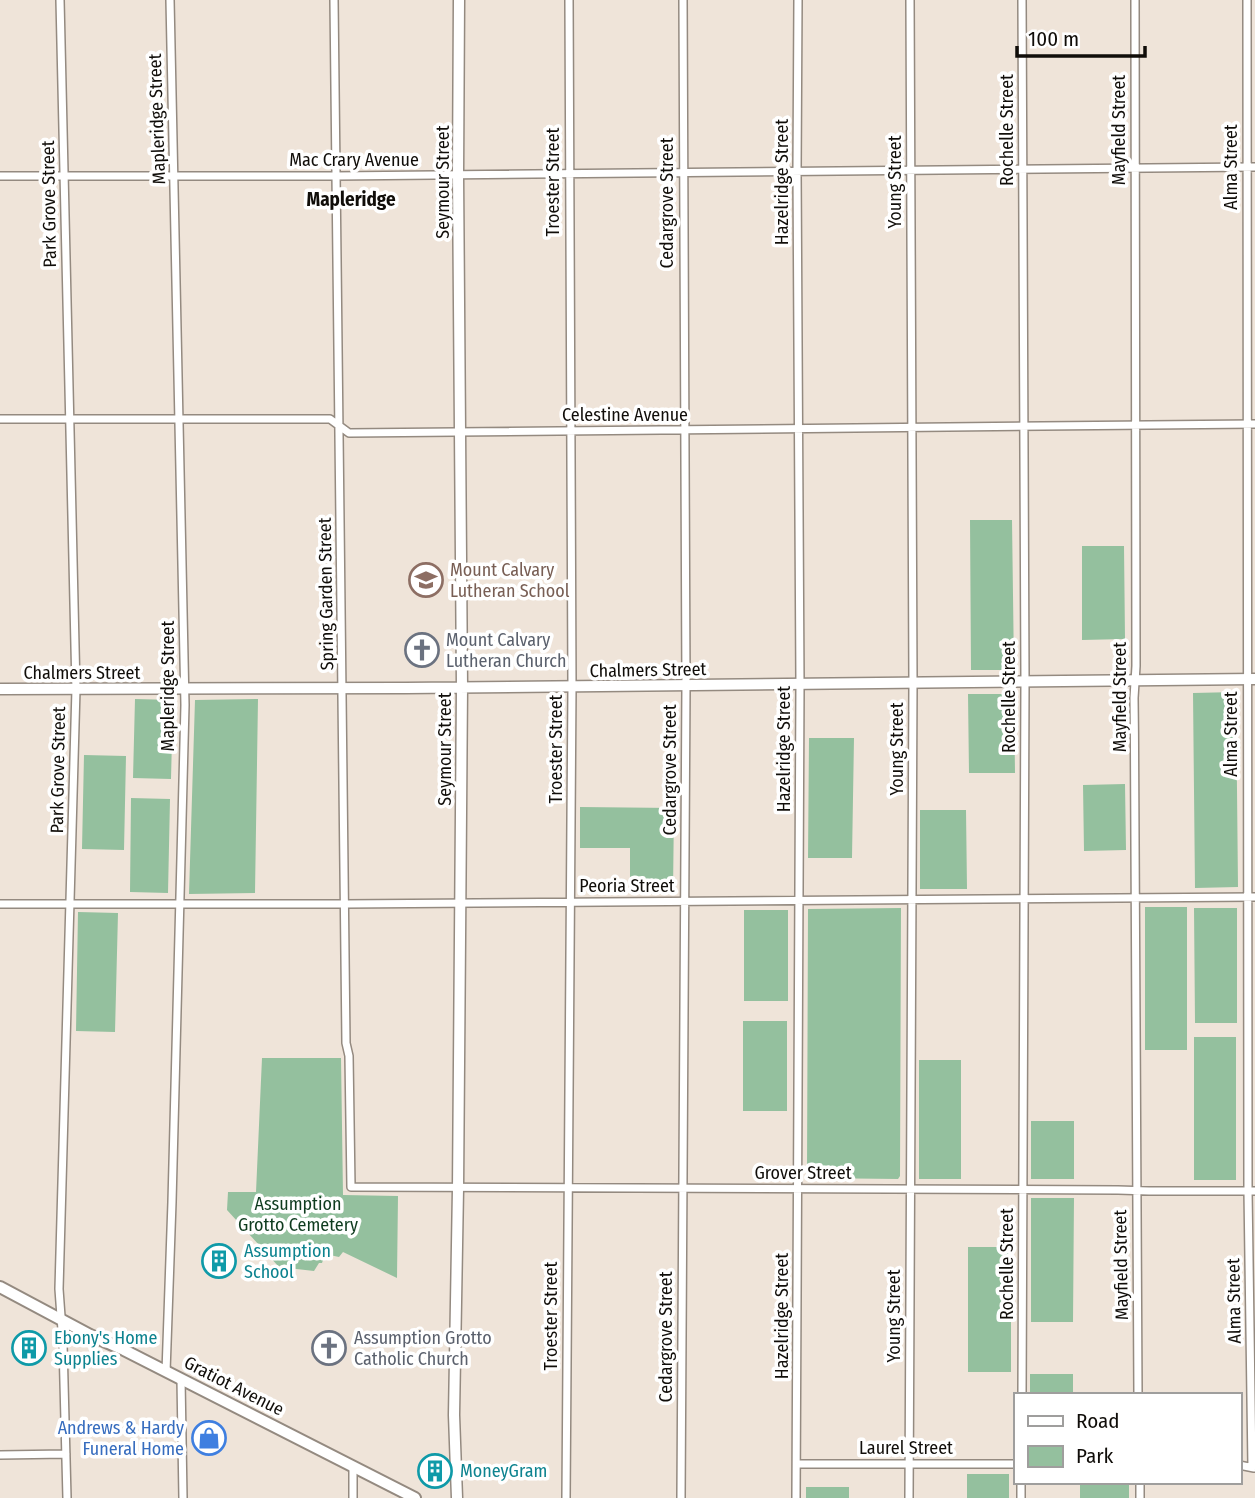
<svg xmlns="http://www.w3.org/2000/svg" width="1255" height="1498" viewBox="0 0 1255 1498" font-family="'Fira Sans Condensed',sans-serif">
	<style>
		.green { fill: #94c09e }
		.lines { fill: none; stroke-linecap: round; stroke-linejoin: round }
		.street-casing { stroke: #948a80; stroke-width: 10 }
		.secondary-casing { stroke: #948a80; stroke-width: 13 }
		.primary-casing { stroke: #948a80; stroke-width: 14 }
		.street { stroke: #fff; stroke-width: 7 }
		.secondary { stroke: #fff; stroke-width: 10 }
		.primary { stroke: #fff; stroke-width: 10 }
		.labels { text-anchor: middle; stroke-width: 7; stroke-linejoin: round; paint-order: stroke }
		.street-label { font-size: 18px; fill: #100d09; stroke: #fff }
		.education-label { font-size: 18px; fill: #785e54; stroke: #fff; text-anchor: start }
		.worship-label { font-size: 18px; fill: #5b616d; stroke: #fff; text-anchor: start }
		.park-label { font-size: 18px; fill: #0e3b1e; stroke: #fff }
		.culture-label { font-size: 18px; fill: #0d838f; stroke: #fff; text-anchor: start }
		.shop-label { font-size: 18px; fill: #366cbe; stroke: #fff; text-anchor: end }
		.neighbourhood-label { font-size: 19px; font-weight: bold; fill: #100d09; stroke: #fff }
	</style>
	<rect width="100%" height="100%" fill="#efe4d9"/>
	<path class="green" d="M970 520H1012L1014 670H971Z
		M1082 546H1124L1125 639 1082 640Z
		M1236 692 1238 887 1195 888 1193 693Z
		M968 694H1014L1015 773H969Z
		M135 699 173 700 171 779 133 778Z
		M258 699 255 893 189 894 195 700Z
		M809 738H854L852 858H808Z
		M84 755 126 756 124 850 82 849Z
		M1125 784 1126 850 1084 851 1083 785Z
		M131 798 170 799 168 893 130 892Z
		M580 807 674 808 673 891 630 890V848H580Z
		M920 810H966L967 889H920Z
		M1145 907H1187V1050H1145Z
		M901 908 900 1176 898 1179 809 1178 807 1176 808 909Z
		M1194 908H1237V1023H1195Z
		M744 910H788V1001H744Z
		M78 912 118 913 115 1032 76 1031Z
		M743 1021H787V1111H743Z
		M1194 1037H1236V1180H1194Z
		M262 1058H341L343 1195 398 1196 397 1278 343 1252 339 1257 325 1254 322 1263H319L314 1271 279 1267 227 1210 228 1192H256Z
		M919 1060H961V1179H919Z
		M1031 1121H1074V1179H1031Z
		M1031 1198H1074L1073 1322H1031Z
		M968 1247H1011V1372H968Z
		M1030 1374H1073V1395H1030Z
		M967 1474H1009V1498H967Z
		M1080 1482H1129V1498H1080Z
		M806 1487H849V1498H806Z"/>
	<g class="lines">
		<g class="street-casing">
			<path id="street" d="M60 0 76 689 59 1289 63 1344 67 1498
				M334 0 346 1043 349 1056 351 1187 1118 1190 1149 1191H1255
				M1135 0 1136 666 1134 698C1137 930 1135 1162 1138 1395
				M1247 0 1248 1191 1252 1467
				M0 176H336L1255 167
				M0 419H330L349 433 1255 424
				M0 904H345L1255 897
				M166 1372 172 1202 185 705 170 0
				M181 1379 183 1498
				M1022 1395 1025 682 1022 0
				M0 1455 66 1454
				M797 1464H1015
				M1239 1465 1254 1468
				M353 1467V1498
				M1140 1482V1498
				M566 1498 572 686 569 0
				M681 1498 686 685 683 0
				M796 1498 800 684 797 171 798 0
				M909 1498 913 683 910 0
				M1021 1498V1482"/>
		</g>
		<g class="secondary-casing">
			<path id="secondary" d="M0 689 406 688 1255 679
				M457 1498 454 1415 458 1189 462 687 458 175 459 0"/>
		</g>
		<g class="primary-casing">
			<path id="primary" d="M0 1287 90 1335 124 1350 415 1498"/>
		</g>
		<use href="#street" class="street"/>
		<use href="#secondary" class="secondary"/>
		<use href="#primary" class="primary"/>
	</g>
	<defs>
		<g id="school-ring" transform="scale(1.75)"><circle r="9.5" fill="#fff" stroke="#8d6e63" stroke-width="1.5"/><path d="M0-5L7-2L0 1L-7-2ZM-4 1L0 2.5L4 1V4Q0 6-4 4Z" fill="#8d6e63"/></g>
		<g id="church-ring" transform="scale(1.75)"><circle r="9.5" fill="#fff" stroke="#6b7280" stroke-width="1.5"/><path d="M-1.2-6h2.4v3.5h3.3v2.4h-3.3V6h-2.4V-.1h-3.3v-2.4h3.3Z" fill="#6b7280"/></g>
		<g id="building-ring" transform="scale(1.75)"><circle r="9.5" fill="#fff" stroke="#0f9aa8" stroke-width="1.5"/><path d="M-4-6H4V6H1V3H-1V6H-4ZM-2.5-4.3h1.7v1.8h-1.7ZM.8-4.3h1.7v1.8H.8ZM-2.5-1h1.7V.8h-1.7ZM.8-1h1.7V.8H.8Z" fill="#0f9aa8"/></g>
		<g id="shop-ring" transform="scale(1.75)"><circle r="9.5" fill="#fff" stroke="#3f7fe0" stroke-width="1.5"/><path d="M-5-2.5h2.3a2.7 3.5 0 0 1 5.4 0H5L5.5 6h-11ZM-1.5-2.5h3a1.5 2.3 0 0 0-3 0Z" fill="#3f7fe0"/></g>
	</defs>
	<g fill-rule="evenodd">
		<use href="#school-ring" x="426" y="580"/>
		<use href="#church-ring" x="422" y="650"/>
		<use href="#building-ring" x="219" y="1261"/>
		<use href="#building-ring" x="29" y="1348"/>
		<use href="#church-ring" x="329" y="1348"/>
		<use href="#shop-ring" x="209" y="1438"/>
		<use href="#building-ring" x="435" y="1471"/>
	</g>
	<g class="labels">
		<g class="street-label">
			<text transform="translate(157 119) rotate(-92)" y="6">Mapleridge Street</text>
			<text transform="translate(1007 130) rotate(-90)" y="6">Rochelle Street</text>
			<text transform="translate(1119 130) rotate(-90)" y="6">Mayfield Street</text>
			<text x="354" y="166">Mac Crary Avenue</text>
			<text transform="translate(1231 167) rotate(-90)" y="6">Alma Street</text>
			<text transform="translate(443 182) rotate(-90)" y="6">Seymour Street</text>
			<text transform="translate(553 182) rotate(-90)" y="6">Troester Street</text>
			<text transform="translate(782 182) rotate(-90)" y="6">Hazelridge Street</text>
			<text transform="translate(895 182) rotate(-90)" y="6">Young Street</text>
			<text transform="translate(667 203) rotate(-90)" y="6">Cedargrove Street</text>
			<text transform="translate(49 204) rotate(-91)" y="6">Park Grove Street</text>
			<text x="625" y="421">Celestine Avenue</text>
			<text transform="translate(326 594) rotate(-91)" y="6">Spring Garden Street</text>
			<text transform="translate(648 670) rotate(-1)" y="6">Chalmers Street</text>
			<text x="82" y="679">Chalmers Street</text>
			<text transform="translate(168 686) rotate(-90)" y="6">Mapleridge Street</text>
			<text transform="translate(1009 697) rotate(-90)" y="6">Rochelle Street</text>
			<text transform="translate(1120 697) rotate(-90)" y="6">Mayfield Street</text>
			<text transform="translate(1231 734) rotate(-90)" y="6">Alma Street</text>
			<text transform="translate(445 749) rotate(-90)" y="6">Seymour Street</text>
			<text transform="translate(556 749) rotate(-90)" y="6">Troester Street</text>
			<text transform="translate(784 749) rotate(-90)" y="6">Hazelridge Street</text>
			<text transform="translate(897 749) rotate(-90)" y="6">Young Street</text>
			<text transform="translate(58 770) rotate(-89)" y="6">Park Grove Street</text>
			<text transform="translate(670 770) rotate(-90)" y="6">Cedargrove Street</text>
			<text x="627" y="892">Peoria Street</text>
			<text x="803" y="1179">Grover Street</text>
			<text transform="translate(1007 1264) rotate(-90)" y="6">Rochelle Street</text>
			<text transform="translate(1121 1265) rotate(-91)" y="6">Mayfield Street</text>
			<text transform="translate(1234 1301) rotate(-91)" y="6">Alma Street</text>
			<text transform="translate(551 1316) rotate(-90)" y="6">Troester Street</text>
			<text transform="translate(782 1316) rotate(-90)" y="6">Hazelridge Street</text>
			<text transform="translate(894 1316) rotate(-90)" y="6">Young Street</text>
			<text transform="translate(666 1337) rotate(-90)" y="6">Cedargrove Street</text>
			<text transform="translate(234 1386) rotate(27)" y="6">Gratiot Avenue</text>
			<text x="906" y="1454">Laurel Street</text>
		</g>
		<g class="education-label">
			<text x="450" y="576">Mount Calvary<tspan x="450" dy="21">Lutheran School</tspan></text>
		</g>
		<g class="worship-label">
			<text x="446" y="646">Mount Calvary<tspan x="446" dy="21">Lutheran Church</tspan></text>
			<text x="354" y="1344">Assumption Grotto<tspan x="354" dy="21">Catholic Church</tspan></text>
		</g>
		<g class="park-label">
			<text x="298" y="1210">Assumption<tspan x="298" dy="21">Grotto Cemetery</tspan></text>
		</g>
		<g class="culture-label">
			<text x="244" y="1257">Assumption<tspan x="244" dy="21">School</tspan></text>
			<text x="54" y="1344">Ebony's Home<tspan x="54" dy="21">Supplies</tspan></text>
			<text x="460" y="1477">MoneyGram</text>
		</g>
		<g class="shop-label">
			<text x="184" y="1434">Andrews &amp; Hardy<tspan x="184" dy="21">Funeral Home</tspan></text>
		</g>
		<g class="neighbourhood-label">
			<text x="351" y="206">Mapleridge</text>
		</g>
	</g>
	<rect x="1014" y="1393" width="228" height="91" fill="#ffffff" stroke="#9f9e9d" stroke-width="2"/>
	<rect x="1028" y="1416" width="35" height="10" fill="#ffffff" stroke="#9f9e9d" stroke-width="2"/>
	<text x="1076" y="1428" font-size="21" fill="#100d09">Road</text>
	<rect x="1028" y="1446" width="35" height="21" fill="#94c09e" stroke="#9f9e9d" stroke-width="2"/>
	<text x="1076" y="1463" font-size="21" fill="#100d09">Park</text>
	<path d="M1017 46v10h128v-10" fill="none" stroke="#100d09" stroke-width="3.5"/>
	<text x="1028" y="46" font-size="21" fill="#100d09" stroke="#ffffff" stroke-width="5" paint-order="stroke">100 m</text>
</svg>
